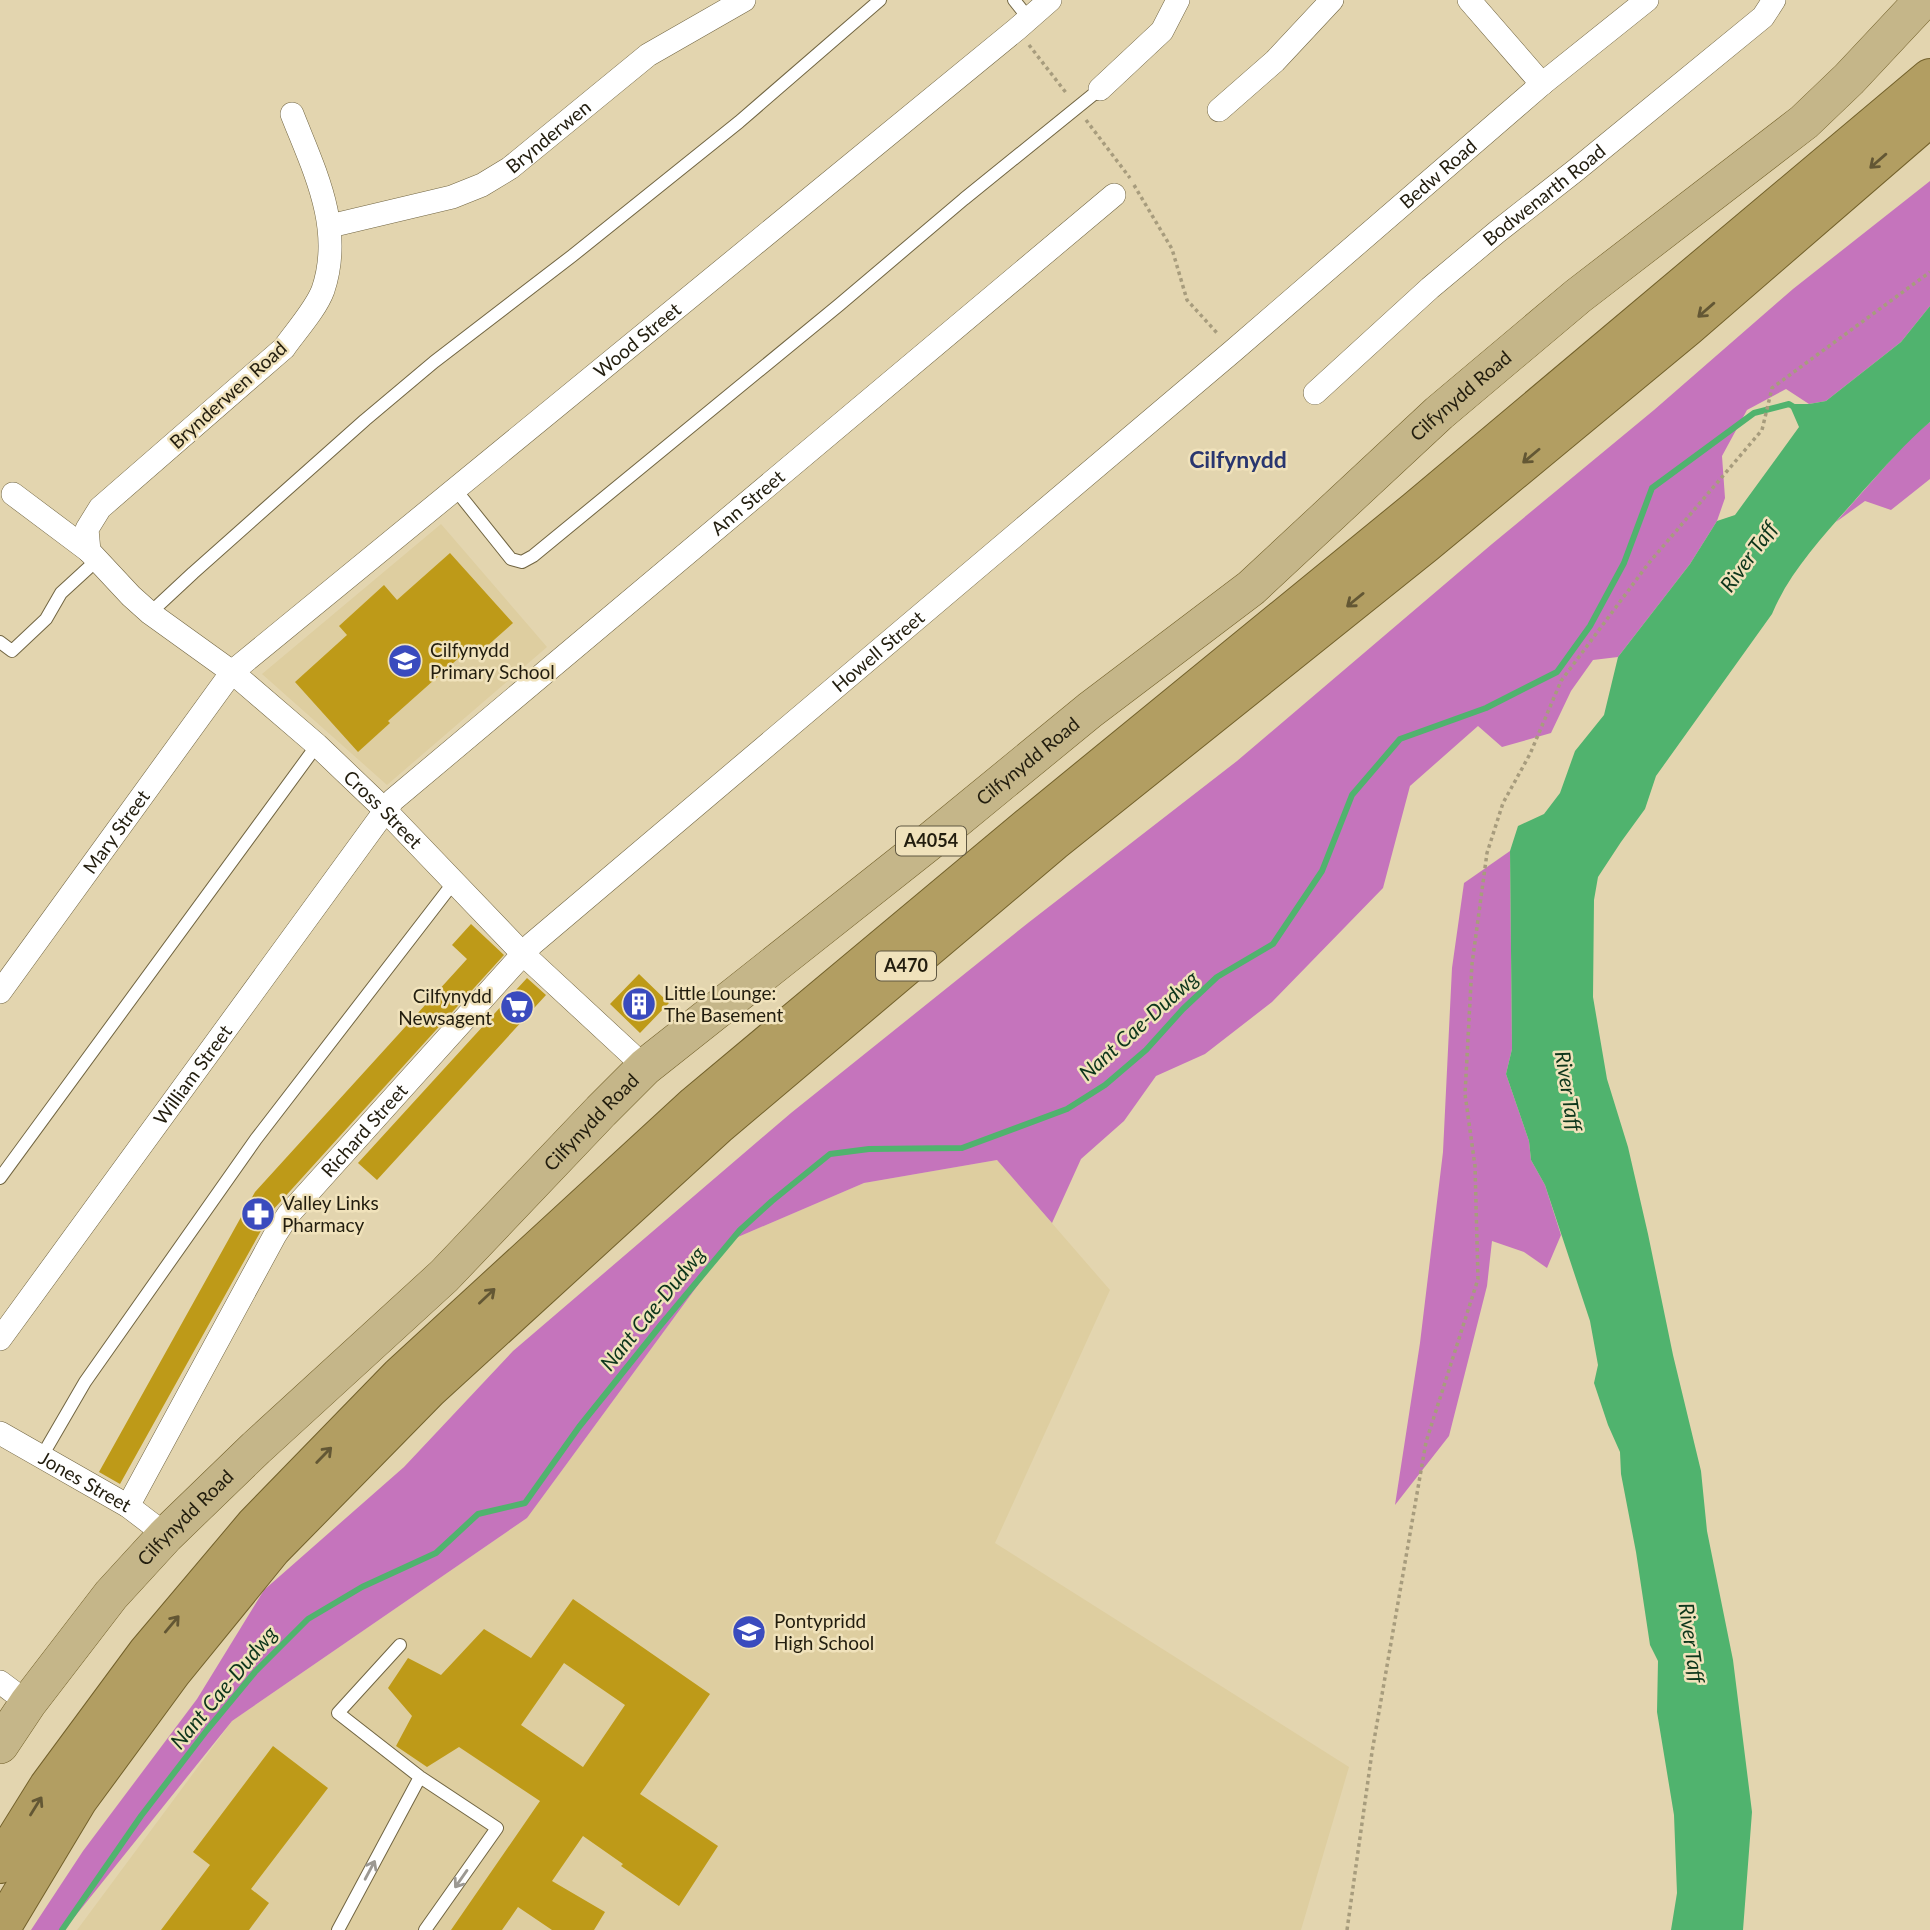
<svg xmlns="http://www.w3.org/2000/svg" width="1930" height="1930" viewBox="0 0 1930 1930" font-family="Lato,sans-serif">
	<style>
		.built { fill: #decea0 }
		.forest { fill: #c574bc }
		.water { fill: #50b36e }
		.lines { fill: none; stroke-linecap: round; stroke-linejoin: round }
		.stream { stroke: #50b36e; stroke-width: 6 }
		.building { fill: #be9a18; fill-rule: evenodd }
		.service-casing { stroke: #716542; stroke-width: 14 }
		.minor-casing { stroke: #716542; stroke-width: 24 }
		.primary-casing { stroke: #73612b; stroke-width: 38 }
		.trunk-casing { stroke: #73612b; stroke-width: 40 }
		.path { stroke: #a79c7d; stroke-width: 3.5; stroke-dasharray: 3.5 3.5; stroke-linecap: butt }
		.service { stroke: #fff; stroke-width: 12 }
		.minor { stroke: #fff; stroke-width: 23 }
		.primary { stroke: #c5b689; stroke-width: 37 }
		.trunk { stroke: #b29e62; stroke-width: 38 }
		.oneway { stroke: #635734 }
		.oneway2 { stroke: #9c9993 }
		.labels { text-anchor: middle; stroke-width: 5; stroke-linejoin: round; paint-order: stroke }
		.shield { fill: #f0e2bb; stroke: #605842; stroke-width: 2 }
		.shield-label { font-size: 18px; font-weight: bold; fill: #221d0e }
		.street-label { font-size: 19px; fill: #221d0e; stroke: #f0e2bb }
		.poi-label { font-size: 19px; fill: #221d0e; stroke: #f0e2bb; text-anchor: start }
		.water-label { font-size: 21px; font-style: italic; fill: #0d361b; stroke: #f0e2bb }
		.quarter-label { font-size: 23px; font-weight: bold; fill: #29366f; stroke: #f0e2bb }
	</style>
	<rect width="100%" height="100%" fill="#e3d5af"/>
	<path class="built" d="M441 524 547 647 387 785 262 674Z
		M997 1160 1110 1290 995 1543 1349 1767 1301 1930H77L232 1721 527 1518 731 1240 864 1183Z"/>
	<path class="forest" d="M1930 181V306L1901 342 1826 401 1809 404 1786 389 1747 410 1722 456 1725 498 1717 521 1690 564 1618 657 1593 660 1571 691 1551 733 1502 747 1478 726 1410 786 1383 888 1272 1002 1205 1054 1156 1076 1124 1121 1081 1159 1052 1223 997 1160 864 1183 731 1240 527 1518 232 1721 64 1930H31L83 1851 197 1699 264 1590 404 1467 513 1351 791 1113 1028 923 1237 761 1492 544 1654 410 1793 289Z
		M1930 422V479L1891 510 1865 501 1836 522 1911 437Z
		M1510 851 1512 1049 1506 1074 1529 1141 1531 1160 1545 1185 1561 1235 1547 1268 1524 1252 1492 1241 1487 1286 1449 1436 1395 1505 1420 1343 1443 1152 1452 968 1464 883Z"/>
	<path class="water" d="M1930 306V422C1905 443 1884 468 1862 492 1830 529 1791 568 1772 614L1656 776 1645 809 1621 842 1598 877 1594 900 1593 997 1607 1079 1628 1147 1648 1234 1673 1355 1701 1471 1707 1531 1733 1660 1752 1812 1743 1930H1671L1677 1893 1674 1815 1657 1712 1658 1661 1650 1645 1636 1552 1621 1474 1620 1452 1608 1425 1594 1383 1598 1365 1590 1321 1545 1185 1531 1160 1529 1141 1506 1074 1512 1049 1510 851 1518 826 1544 814 1560 793 1575 751 1604 715 1618 657 1690 564 1717 521 1735 515 1799 427 1789 404H1809L1826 401 1901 342Z"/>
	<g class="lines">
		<path class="stream" d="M62 1930 141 1816 207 1730 255 1672 308 1619 362 1587 436 1553 478 1514 525 1503 579 1427 660 1326 740 1230 772 1201 830 1154 869 1149 962 1148 1067 1109 1105 1085 1146 1050 1183 1009 1217 977 1273 944 1322 871 1352 795 1400 739 1486 708 1557 672 1590 626 1624 563 1652 488 1754 413 1789 404 1794 407"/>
	</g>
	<path class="building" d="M450 553 513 623 477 655 470 648 388 721 390 723 358 752 295 682 347 635 339 626 384 585 397 600Z
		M471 924 504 955 272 1211 120 1484 99 1472 255 1192 467 959 452 945Z
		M639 974 669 1003 640 1033 610 1004Z
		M527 978 546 995 377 1180 358 1163Z
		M573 1599 710 1694 640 1794 718 1846 679 1906 621 1866 623 1864 583 1836 552 1881 605 1912 594 1930H552L518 1907 502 1930H451L540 1801 459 1747 427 1767 396 1746 412 1716 388 1688 408 1658 441 1675 484 1629 531 1658ZM564 1663 625 1705 583 1767 521 1725Z
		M273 1746 328 1788 251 1889 269 1903 249 1930H161L210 1865 193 1852Z"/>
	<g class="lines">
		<g class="service-casing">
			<path id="service" d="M1014 0 1029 19
				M455 489 511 559 522 562 533 556 839 305 964 199 1100 89
				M150 613 193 573 365 420 434 362 572 256 739 122 880 0
				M0 642 12 651 46 619 61 593 97 560
				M0 1178 317 745
				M42 1456 85 1382 256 1139 454 882
				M400 1645 338 1713 420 1777 497 1828 425 1930
				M338 1930 420 1777"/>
		</g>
		<g class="minor-casing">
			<g id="minor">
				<path d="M1469 0 1542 84"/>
				<path d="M1100 89 1162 31 1178 0"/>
				<path d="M1219 110 1275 61 1332 0"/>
				<path id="s1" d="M292 114C314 170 344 228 323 290 316 309 296 331 284 348L100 508 87 529 89 551 131 596 150 613 232 672 317 745 385 810 523 954 645 1067"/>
				<path id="s2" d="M330 226 452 197 482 185 510 168 648 55 744 0"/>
				<path id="s3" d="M1315 393 1430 288 1497 232 1576 170 1763 17 1774 0"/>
				<path d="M13 494 89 551"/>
				<path id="s4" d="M0 992 232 672 1017 29 1050 0"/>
				<path id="s5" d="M0 1339 393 800 1114 195"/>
				<path id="s6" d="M0 1433 128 1506 166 1535"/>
				<path id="s7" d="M128 1506 275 1235 288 1215 532 944 1233 351 1542 84 1647 0"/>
				<path d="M0 1682 28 1703"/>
			</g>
		</g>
		<g class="primary-casing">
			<g id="primary">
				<path id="s8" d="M0 1745 28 1703 111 1595 166 1535 256 1448 444 1276 601 1111 645 1067 929 842 1090 710 1251 588 1439 413 1578 296 1804 122 1849 79 1923 0"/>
			</g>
		</g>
		<g class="trunk-casing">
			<path id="trunk" d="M0 1864 48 1787 147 1653 255 1525 400 1376 695 1105 1034 822 1416 510 1930 78
				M0 1930 78 1800 172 1672 272 1549 429 1389 718 1125 1053 842 1425 544 1687 327 1930 117"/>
		</g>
		<path class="path" d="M1029 45 1067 94
			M1086 120 1130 178
			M1134 185 1172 249 1187 300 1218 334
			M1347 1930 1372 1752 1426 1442 1478 1279 1475 1166 1465 1094 1472 964 1487 853 1503 803 1530 754 1561 681 1648 564 1762 430 1772 388 1930 272"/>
		<use href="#service" class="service"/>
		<use href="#minor" class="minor"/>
		<use href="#primary" class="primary"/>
		<use href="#trunk" class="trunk"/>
	</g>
	<defs><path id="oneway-shaft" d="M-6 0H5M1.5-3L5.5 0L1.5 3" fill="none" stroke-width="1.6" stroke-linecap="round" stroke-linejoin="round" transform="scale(1.75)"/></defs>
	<g class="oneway">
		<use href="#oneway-shaft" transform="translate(1878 161) rotate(139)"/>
		<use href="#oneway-shaft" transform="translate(1706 310) rotate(139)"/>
		<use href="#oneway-shaft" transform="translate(1531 456) rotate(140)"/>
		<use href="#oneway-shaft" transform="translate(1355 600) rotate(141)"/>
		<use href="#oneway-shaft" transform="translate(487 1296) rotate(-43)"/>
		<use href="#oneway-shaft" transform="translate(324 1455) rotate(-46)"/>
		<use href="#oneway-shaft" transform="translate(172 1624) rotate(-50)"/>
		<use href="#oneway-shaft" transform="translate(36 1806) rotate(-58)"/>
	</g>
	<g class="oneway2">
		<use href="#oneway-shaft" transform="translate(370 1870) rotate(-62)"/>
		<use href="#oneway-shaft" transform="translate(461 1879) rotate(125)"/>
	</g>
	<defs>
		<g id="school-disc" transform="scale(1.75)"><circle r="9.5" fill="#3a4bbe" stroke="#f0e2bb"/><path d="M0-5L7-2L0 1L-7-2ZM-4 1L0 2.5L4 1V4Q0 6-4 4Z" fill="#fff"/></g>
		<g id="building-disc" transform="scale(1.75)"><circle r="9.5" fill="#3a4bbe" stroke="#f0e2bb"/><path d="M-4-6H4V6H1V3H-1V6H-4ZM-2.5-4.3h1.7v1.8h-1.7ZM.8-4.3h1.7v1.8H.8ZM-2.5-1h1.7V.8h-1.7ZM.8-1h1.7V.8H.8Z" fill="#fff"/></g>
		<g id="supermarket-disc" transform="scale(1.75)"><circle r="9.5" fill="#3a4bbe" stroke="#f0e2bb"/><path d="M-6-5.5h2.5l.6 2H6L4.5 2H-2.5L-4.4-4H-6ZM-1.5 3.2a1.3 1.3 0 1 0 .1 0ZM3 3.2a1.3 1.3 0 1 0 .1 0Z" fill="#fff"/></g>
		<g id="pharmacy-disc" transform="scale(1.75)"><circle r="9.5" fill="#3a4bbe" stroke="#f0e2bb"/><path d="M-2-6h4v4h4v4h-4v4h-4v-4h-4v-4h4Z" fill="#fff"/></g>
	</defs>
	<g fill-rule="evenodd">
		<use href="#school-disc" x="405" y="661"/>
		<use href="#building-disc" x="639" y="1004"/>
		<use href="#supermarket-disc" x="517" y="1007"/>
		<use href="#pharmacy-disc" x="258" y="1214"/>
		<use href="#school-disc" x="749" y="1632"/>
	</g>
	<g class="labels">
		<g class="shield">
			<rect x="896" y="826.5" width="70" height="29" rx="5"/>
			<rect x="876" y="951.5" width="60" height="29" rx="5"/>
		</g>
		<g class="shield-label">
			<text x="931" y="847">A4054</text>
			<text x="906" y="972">A470</text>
		</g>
		<g class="street-label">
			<text dy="7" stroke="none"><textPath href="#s2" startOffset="240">Brynderwen</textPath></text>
			<text dy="7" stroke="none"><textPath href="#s7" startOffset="1886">Bedw Road</textPath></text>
			<text dy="7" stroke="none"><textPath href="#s3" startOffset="303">Bodwenarth Road</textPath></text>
			<text dy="7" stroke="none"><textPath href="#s4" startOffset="919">Wood Street</textPath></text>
			<text transform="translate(228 395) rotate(-42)" y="7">Brynderwen Road</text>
			<text dy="7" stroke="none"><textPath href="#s8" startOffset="1995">Cilfynydd Road</textPath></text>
			<text dy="7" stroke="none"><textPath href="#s5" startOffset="1130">Ann Street</textPath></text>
			<text dy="7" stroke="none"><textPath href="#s7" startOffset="1150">Howell Street</textPath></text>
			<text dy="7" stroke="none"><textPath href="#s8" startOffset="1428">Cilfynydd Road</textPath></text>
			<text dy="7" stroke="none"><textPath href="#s1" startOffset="936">Cross Street</textPath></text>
			<text dy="7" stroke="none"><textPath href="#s4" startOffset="198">Mary Street</textPath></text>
			<text dy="7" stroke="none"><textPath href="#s5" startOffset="327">William Street</textPath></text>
			<text dy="7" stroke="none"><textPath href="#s8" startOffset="861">Cilfynydd Road</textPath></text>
			<text dy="7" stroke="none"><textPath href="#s7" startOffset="446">Richard Street</textPath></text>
			<text dy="7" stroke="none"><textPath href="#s6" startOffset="98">Jones Street</textPath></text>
			<text dy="7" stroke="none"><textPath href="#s8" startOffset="294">Cilfynydd Road</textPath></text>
		</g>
		<g class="poi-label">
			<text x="430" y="657">Cilfynydd<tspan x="430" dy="22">Primary School</tspan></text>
			<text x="664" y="1000">Little Lounge:<tspan x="664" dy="22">The Basement</tspan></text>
			<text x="492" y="1003" text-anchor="end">Cilfynydd<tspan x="492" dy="22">Newsagent</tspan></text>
			<text x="282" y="1210">Valley Links<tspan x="282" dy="22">Pharmacy</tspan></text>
			<text x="774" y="1628">Pontypridd<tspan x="774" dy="22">High School</tspan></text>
		</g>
		<g class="water-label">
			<text transform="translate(1749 557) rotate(-54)" y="7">River Taff</text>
			<text transform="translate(1139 1026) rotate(-42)" y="7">Nant Cae-Dudwg</text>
			<text transform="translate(1568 1091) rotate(81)" y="7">River Taff</text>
			<text transform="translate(653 1309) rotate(-51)" y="7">Nant Cae-Dudwg</text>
			<text transform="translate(1691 1643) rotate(82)" y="7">River Taff</text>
			<text transform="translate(224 1688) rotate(-50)" y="7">Nant Cae-Dudwg</text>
		</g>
		<g class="quarter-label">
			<text x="1238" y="468">Cilfynydd</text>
		</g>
	</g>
</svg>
